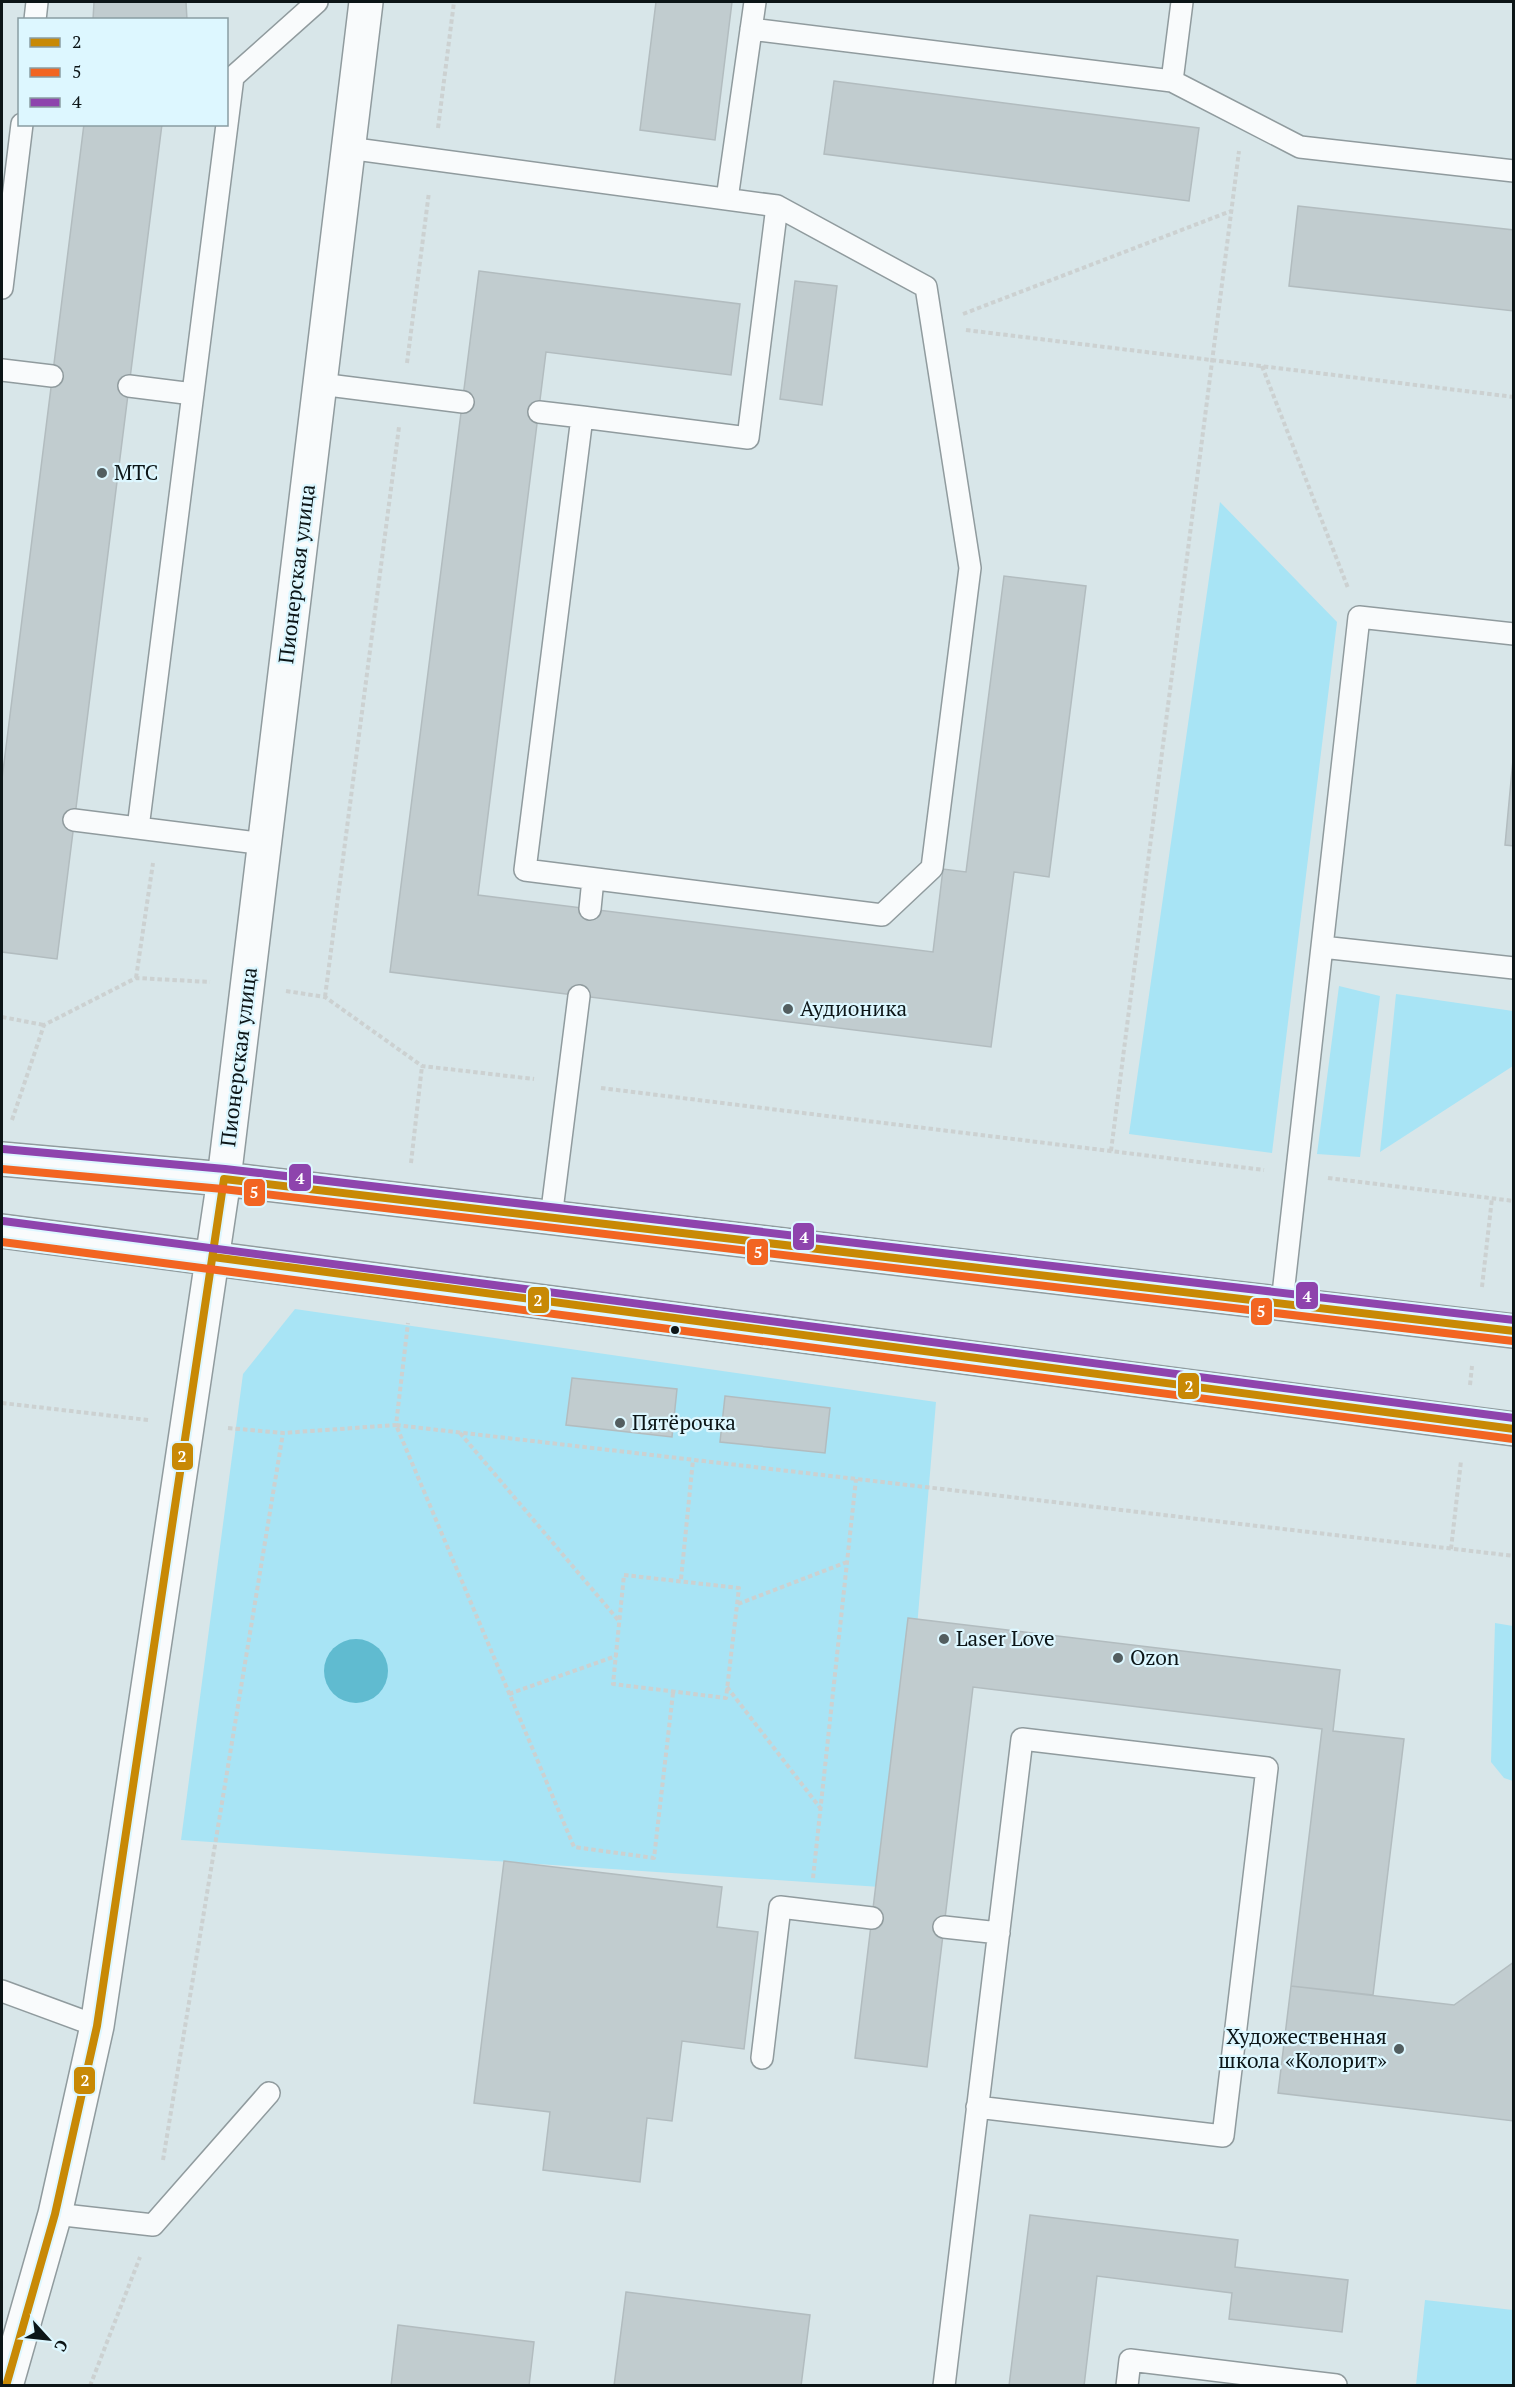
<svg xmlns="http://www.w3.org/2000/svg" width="1515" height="2387" viewBox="0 0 1515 2387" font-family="'PT Serif',serif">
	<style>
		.green { fill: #a8e4f5 }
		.water { fill: #60bbd0 }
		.building { fill: #c1cccf; stroke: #b2bcbf; stroke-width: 1.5 }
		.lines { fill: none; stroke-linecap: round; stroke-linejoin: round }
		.lane-casing { stroke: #909b9e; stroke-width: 24 }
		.secondary-casing { stroke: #909b9e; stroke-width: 36 }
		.path { stroke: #ccd1d1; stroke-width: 4; stroke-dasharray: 4.5 3; stroke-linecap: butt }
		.lane { stroke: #f9fbfc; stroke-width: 21 }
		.secondary { stroke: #f9fbfc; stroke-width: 33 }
		.bus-1-casing { stroke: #ddf7ff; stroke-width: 12 }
		.bus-2-casing { stroke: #ddf7ff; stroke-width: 12 }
		.bus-3-casing { stroke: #ddf7ff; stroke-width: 12 }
		.bus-1 { stroke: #c88905; stroke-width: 8 }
		.bus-2 { stroke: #f26522; stroke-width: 8 }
		.bus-3 { stroke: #8e44ad; stroke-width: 8 }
		.poi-dot { fill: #535e60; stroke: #ddf7ff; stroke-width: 2 }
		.bus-dot { fill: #0c1517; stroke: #ddf7ff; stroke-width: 2 }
		.labels { text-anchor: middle; stroke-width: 4.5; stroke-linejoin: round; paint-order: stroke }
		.poi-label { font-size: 21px; fill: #0c1517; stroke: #ddf7ff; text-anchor: start }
		.street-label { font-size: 21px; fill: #0c1517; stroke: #ddf7ff }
		.line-badge { stroke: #ddf7ff; stroke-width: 2 }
		.badge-label { font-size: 16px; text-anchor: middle; font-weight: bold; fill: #fff }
	</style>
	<rect width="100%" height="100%" fill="#d8e6e9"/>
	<path class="green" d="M1220 502 1337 622 1272 1153 1129 1134Z
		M1339 986 1380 996 1360 1157 1317 1154Z
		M1396 994 1513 1011V1066L1380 1152Z
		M295 1309 936 1402 895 1888 181 1840 243 1374Z
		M1495 1623 1513 1626V1781L1504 1778 1491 1762Z
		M1425 2300 1513 2310V2385H1416Z"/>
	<path class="water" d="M324 1671a32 32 0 1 1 64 0a32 32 0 1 1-64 0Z"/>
	<path class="building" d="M94 2H186L187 20H93Z
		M94 2H186L187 20H93Z
		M656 2H732L715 140 640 130Z
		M834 81 1199 128 1189 201 824 154Z
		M84 124H162L57 959 2 952V779Z
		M84 124H162L57 959 2 952V779Z
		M1298 206 1514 230V311L1289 286Z
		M479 271 740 304 731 375 546 352 478 895 933 952 943 869 966 872 1004 576 1086 586 1049 877 1014 872 991 1047 390 972Z
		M795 281 837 286 822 405 780 399Z
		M1514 749V846L1505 845Z
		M572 1378 677 1389 672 1437 566 1425Z
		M725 1396 830 1408 825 1453 720 1442Z
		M908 1618 1340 1670 1333 1731 1404 1739 1373 1995 1291 1986 1322 1729 973 1687 927 2067 855 2058Z
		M504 1861 722 1887 717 1927 758 1932 744 2049 682 2041 672 2121 647 2118 640 2182 543 2170 550 2112 474 2103Z
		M1514 1962V2121L1278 2093 1291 1986 1454 2005Z
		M1030 2215 1238 2240 1235 2267 1348 2280 1342 2332 1229 2319 1232 2293 1097 2276 1084 2386H1009Z
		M626 2292 810 2315 801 2386H614Z
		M398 2325 534 2342 529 2386H391Z"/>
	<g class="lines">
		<g class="lane-casing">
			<path id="lane" d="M1182 2 1172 81 1300 147 1514 171
				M35 20 37 2
				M751 29 1172 81
				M348 148 777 206 926 287 970 568 932 868 882 915 525 870 582 417 748 438 777 206
				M727 199 755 2
				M2 288 22 124
				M2 370 52 376
				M320 384 463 402
				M129 386 193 394
				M539 412 582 417
				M74 820 265 844
				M138 828 233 77 317 2
				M590 909 593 879
				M1322 947 1514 968
				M551 1218 579 996
				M1282 1303 1359 617 1514 634
				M944 1927 999 1933
				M2 1991 97 2026
				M762 2058 780 1907 872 1918
				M55 2214 153 2225 269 2093
				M944 2386 1022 1739 1267 1768 1223 2136 977 2107
				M1127 2386 1130 2360 1336 2385"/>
		</g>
		<g class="secondary-casing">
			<path id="secondary" d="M2 1159 224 1179 1514 1331
				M2 1231 1514 1429
				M6 2386 55 2214 97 2026 180 1474 224 1179 366 2"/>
		</g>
		<path class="path" d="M438 128 454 2
			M963 314 1231 211
			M966 330 1514 397
			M407 363 429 192
			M1262 366 1348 588
			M136 978 153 863
			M286 991 325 997 422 1066 534 1079
			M325 997 399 427
			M2 1017 44 1025
			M601 1088 1264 1170
			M12 1120 44 1025 136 978 210 982
			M1111 1151 1239 151
			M411 1163 422 1066
			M1328 1178 1514 1201
			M1482 1287 1492 1198
			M1470 1385 1472 1366
			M2 1403 148 1420
			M228 1428 283 1433 396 1425 408 1323
			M460 1433 619 1621
			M1451 1549 1461 1461
			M624 1575 739 1588 726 1698 613 1684Z
			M681 1579 693 1460
			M738 1604 847 1562
			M727 1687 821 1809
			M673 1693 654 1858 574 1847 396 1425 1514 1556
			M509 1694 616 1656
			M813 1878 856 1479
			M163 2160 283 1433
			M90 2386 140 2257"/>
		<use href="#lane" class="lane"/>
		<use href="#secondary" class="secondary"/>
		<g class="bus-1-casing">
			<path id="bus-1" d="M213 1257 1514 1429
				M6 2386 55 2214 97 2026 224 1179 1514 1331"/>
		</g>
		<g class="bus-2-casing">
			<path id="bus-2" d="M2 1169 223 1189 1513 1341
				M2 1242 1513 1439"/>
		</g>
		<g class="bus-3-casing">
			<path id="bus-3" d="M3 1149 225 1169 1514 1320
				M3 1221 1514 1418"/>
		</g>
		<use href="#bus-1" class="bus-1"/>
		<use href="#bus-2" class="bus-2"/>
		<use href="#bus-3" class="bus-3"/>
	</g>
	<g class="poi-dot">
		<circle cx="102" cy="473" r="6"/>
		<circle cx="788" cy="1009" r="6"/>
		<circle cx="620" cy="1423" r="6"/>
		<circle cx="944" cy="1639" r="6"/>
		<circle cx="1118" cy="1658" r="6"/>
		<circle cx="1399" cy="2049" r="6"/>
	</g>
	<circle class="bus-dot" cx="675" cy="1330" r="5"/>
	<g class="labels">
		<g class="poi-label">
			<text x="114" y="480">МТС</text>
			<text x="800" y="1016">Аудионика</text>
			<text x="632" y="1430">Пятёрочка</text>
			<text x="956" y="1646">Laser Love</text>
			<text x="1130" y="1665">Ozon</text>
			<text x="1387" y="2044" text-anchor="end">Художественная<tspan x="1387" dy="24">школа «Колорит»</tspan></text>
		</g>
		<g class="street-label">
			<text transform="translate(297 574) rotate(-83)" y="7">Пионерская улица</text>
			<text transform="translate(239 1057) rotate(-83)" y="7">Пионерская улица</text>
		</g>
	</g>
	<g class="line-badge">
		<rect x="288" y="1163" width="24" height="29" rx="6" fill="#8e44ad"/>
		<rect x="243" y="1178" width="23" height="29" rx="6" fill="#f26522"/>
		<rect x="792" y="1222" width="23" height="29" rx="6" fill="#8e44ad"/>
		<rect x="746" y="1238" width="23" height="28" rx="6" fill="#f26522"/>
		<rect x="1295" y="1281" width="24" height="29" rx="6" fill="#8e44ad"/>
		<rect x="527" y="1286" width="23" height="28" rx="6" fill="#c88905"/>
		<rect x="1250" y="1297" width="23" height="29" rx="6" fill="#f26522"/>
		<rect x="1177" y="1372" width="23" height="28" rx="6" fill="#c88905"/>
		<rect x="171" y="1442" width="23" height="29" rx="6" fill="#c88905"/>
		<rect x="73" y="2066" width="23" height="29" rx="6" fill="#c88905"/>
	</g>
	<g class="badge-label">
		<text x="300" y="1184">4</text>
		<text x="254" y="1198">5</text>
		<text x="804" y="1243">4</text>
		<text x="758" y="1258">5</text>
		<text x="1307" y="1302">4</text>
		<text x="538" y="1306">2</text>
		<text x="1261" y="1317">5</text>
		<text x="1189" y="1392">2</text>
		<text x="182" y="1462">2</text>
		<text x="85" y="2086">2</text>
	</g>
	<rect width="1515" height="2387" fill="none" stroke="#0c1517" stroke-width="6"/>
	<rect x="18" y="18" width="210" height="108" fill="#ddf7ff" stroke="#899da2" stroke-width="1.5"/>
	<rect x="30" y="38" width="30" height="9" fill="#c88905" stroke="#899da2" stroke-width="1.5"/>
	<text x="72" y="48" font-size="18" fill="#0c1517">2</text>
	<rect x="30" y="68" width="30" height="9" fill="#f26522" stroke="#899da2" stroke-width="1.5"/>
	<text x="72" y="78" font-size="18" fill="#0c1517">5</text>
	<rect x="30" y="98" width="30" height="9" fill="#8e44ad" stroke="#899da2" stroke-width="1.5"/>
	<text x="72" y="108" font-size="18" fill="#0c1517">4</text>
	<g transform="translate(48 2339) rotate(117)" stroke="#ddf7ff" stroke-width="4.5" paint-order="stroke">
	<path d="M0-4.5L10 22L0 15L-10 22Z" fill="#0c1517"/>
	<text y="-9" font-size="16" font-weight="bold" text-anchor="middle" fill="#0c1517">С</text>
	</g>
</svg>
